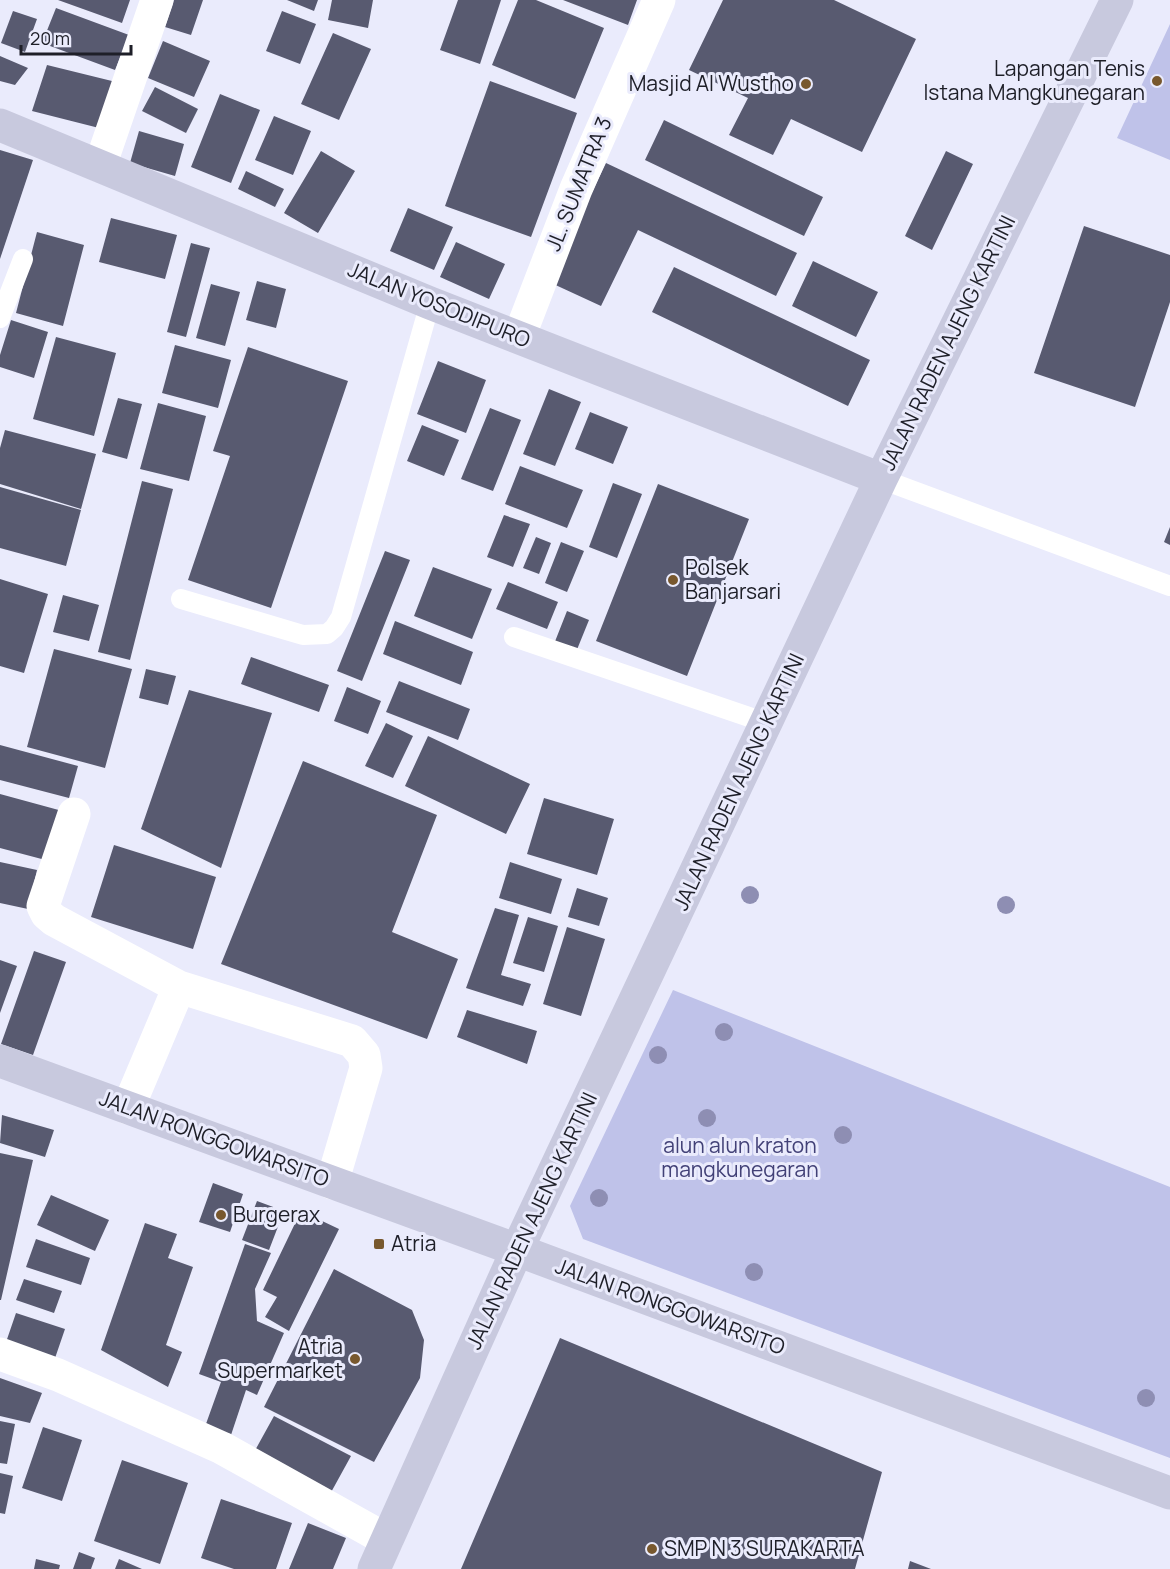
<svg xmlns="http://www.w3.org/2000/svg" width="1170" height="1569" viewBox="0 0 1170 1569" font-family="Manrope,sans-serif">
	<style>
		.green { fill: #bfc2e9 }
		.building { fill: #585a70 }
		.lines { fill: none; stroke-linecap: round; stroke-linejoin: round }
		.lane { stroke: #fff; stroke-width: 20 }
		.street { stroke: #fff; stroke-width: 33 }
		.secondary { stroke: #c8c9de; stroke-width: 33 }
		.tree { fill: #8e8eb3 }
		.poi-dot { fill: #78582e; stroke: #eaebfc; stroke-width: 2 }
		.labels { text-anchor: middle; stroke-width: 6; stroke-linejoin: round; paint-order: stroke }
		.poi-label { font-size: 21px; fill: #1e1f28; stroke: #eaebfc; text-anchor: start }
		.street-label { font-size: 21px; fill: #1e1f28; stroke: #eaebfc }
		.park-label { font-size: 21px; fill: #424177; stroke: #eaebfc }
	</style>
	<rect width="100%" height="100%" fill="#eaebfc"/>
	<path class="green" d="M1170 24V160L1117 138Z
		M673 990 1170 1187V1458L583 1239 570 1206Z"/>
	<path class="building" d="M58 0H130L122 23Z
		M174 0H203L191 35 165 27Z
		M287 0H318L314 11Z
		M332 0H373L368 28 328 20Z
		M458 0H501L480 64 440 50Z
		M518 0H536L604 28 575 99 492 65Z
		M563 0H637L628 25Z
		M723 0H834L916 39 862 152 791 119 773 155 729 135 748 98 689 70Z
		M56 8 129 35 115 70 42 43Z
		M13 11 37 19 25 52 1 43Z
		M282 11 316 24 300 64 266 51Z
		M333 33 371 49 339 120 301 104Z
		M163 41 210 61 194 97 148 78Z
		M0 56 28 68 15 85 0 81Z
		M47 65 116 82 103 129 32 111Z
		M490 81 577 113 531 237 445 206Z
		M155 87 198 109 186 133 142 111Z
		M220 94 260 110 231 183 191 167Z
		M274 116 311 131 293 175 255 160Z
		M664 120 823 197 804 236 645 160Z
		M139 131 184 144 175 176 130 163Z
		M0 150 33 160 0 259Z
		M321 151 355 171 318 233 284 213Z
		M946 151 973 164 932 250 905 236Z
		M606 163 797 253 776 296 638 230 601 306 549 282Z
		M246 171 284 189 275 207 238 189Z
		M408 208 453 227 434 270 390 251Z
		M111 218 177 235 165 279 99 262Z
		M1084 226 1170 255V302L1135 407 1034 373Z
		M37 232 84 245 63 326 16 313Z
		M456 242 505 264 489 299 440 277Z
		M191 243 210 248 186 337 167 332Z
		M813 261 878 292 856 337 792 306Z
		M674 267 870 360 848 406 652 312Z
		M257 281 286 289 276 328 246 320Z
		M211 284 240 292 225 346 196 338Z
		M11 320 48 332 34 378 0 367V355Z
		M56 337 116 353 94 436 33 419Z
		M175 345 231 360 218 408 162 393Z
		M248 347 348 381 271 608 188 580 230 456 213 451Z
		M438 361 486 380 466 433 417 414Z
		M549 389 581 402 555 466 523 454Z
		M118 398 142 404 127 459 102 452Z
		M158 403 206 416 189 481 140 469Z
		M490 408 521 420 493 491 461 479Z
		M590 412 628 427 613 464 575 449Z
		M422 425 459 440 444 476 407 461Z
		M5 430 96 454 81 509 0 484V448Z
		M520 466 583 490 567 528 505 504Z
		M142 481 173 489 130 660 98 652Z
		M613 483 642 494 617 558 589 547Z
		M658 484 749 519 687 676 596 641Z
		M0 487 81 510 66 566 0 548Z
		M504 515 530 524 513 567 487 557Z
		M1170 527V545L1164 542Z
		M536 537 551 543 539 574 523 568Z
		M561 542 584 551 567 592 545 583Z
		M385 551 410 560 362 681 337 671Z
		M433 567 492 589 472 639 414 616Z
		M0 579 48 594 24 673 0 666Z
		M508 582 558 602 547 629 496 609Z
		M63 595 99 605 89 641 53 632Z
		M567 611 589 620 576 652 554 644Z
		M395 621 473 652 461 685 383 654Z
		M54 649 132 669 105 768 27 747Z
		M251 657 329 685 319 712 241 684Z
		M146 669 176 676 168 705 139 698Z
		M399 681 470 709 458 740 386 712Z
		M347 687 381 701 368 734 334 721Z
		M189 690 272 713 221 868 141 829Z
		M386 723 413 736 393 778 365 766Z
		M428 736 530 784 506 834 405 786Z
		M0 745 78 766 69 798 0 780Z
		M303 761 437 815 392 932 458 959 427 1039 221 964Z
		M0 794 66 812 53 862 0 848Z
		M544 798 614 819 597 875 527 854Z
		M114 845 216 877 193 949 91 917Z
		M0 862 37 870 28 909 0 903Z
		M510 862 562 879 551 914 499 898Z
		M577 888 608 898 599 926 568 917Z
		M495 908 519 915 501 975 531 984 523 1006 466 988Z
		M528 917 558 926 544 972 513 963Z
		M567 927 605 939 581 1016 543 1004Z
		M34 951 66 962 33 1055 1 1044Z
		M0 960 17 966 0 1013Z
		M467 1010 537 1031 527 1064 457 1037Z
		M2 1115 54 1130 45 1157 0 1143Z
		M0 1153 33 1160 1 1300H0Z
		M213 1183 243 1194 230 1232 199 1222Z
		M51 1195 109 1220 95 1251 37 1225Z
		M257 1201 284 1211 269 1250 242 1240Z
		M301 1211 339 1229 289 1331 265 1317 277 1297 263 1290Z
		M145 1223 177 1234 168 1258 193 1267 166 1345 182 1352 168 1387 101 1350Z
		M36 1239 90 1258 81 1285 26 1267Z
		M245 1244 271 1253 255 1289 257 1321 284 1333 257 1395 246 1390 228 1444 202 1435 221 1382 199 1374Z
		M334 1269 412 1310 424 1340 420 1378 374 1462 264 1407Z
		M24 1279 62 1291 54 1313 16 1300Z
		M16 1313 65 1329 53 1364 4 1348Z
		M560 1338 882 1472 855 1569H461Z
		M0 1378 42 1393 30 1423 0 1416Z
		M274 1416 351 1456 329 1496 252 1456Z
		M0 1421 15 1424 7 1464 0 1463Z
		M43 1427 82 1440 62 1501 22 1488Z
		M122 1460 188 1483 160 1564 94 1541Z
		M0 1473 13 1476 5 1514 0 1513Z
		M221 1499 292 1523 276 1569H234L201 1558Z
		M308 1523 346 1538 333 1569H289Z
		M79 1552 95 1558 91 1569H73Z
		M36 1559 60 1565 59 1569H34Z
		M119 1559 142 1569H115Z
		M910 1561 931 1569H908Z"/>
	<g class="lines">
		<path class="lane" d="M0 318 23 259
			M881 479 1170 586
			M181 599 303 635 327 634 334 628 341 617 430 303
			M514 637 767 723"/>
		<path class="street" d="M100 166 157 0
			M519 337 576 189 659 0
			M74 814 43 906 47 914 54 920 179 987
			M128 1108 179 987 352 1041 364 1055 366 1068 332 1183
			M0 1354 58 1375 222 1448 387 1540"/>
		<path class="secondary" d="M0 125 430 303 881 479
			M0 1061 517 1250 1170 1493
			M374 1569 517 1250 881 479 1117 0"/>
	</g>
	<g class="tree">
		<circle cx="750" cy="895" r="9"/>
		<circle cx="1006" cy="905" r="9"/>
		<circle cx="724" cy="1032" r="9"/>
		<circle cx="658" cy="1055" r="9"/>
		<circle cx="707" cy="1118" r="9"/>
		<circle cx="843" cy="1135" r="9"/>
		<circle cx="599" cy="1198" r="9"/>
		<circle cx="754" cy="1272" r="9"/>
		<circle cx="1146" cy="1398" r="9"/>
	</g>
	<g class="poi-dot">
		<circle cx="1157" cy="81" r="6"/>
		<circle cx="806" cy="84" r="6"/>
		<circle cx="673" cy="580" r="6"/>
		<circle cx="221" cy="1215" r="6"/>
		<rect x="373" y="1238" width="12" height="12" rx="3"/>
		<circle cx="355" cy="1359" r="6"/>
		<circle cx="652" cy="1549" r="6"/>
	</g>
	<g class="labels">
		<g class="poi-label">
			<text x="1145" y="76" text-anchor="end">Lapangan Tenis<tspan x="1145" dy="24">Istana Mangkunegaran</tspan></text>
			<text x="794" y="91" text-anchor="end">Masjid Al Wustho</text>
			<text x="685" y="575">Polsek<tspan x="685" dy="24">Banjarsari</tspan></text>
			<text x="233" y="1222">Burgerax</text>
			<text x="391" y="1251">Atria</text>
			<text x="343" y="1354" text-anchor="end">Atria<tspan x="343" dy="24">Supermarket</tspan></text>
			<text x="664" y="1556">SMP N 3 SURAKARTA</text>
		</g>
		<g class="street-label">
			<text transform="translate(579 184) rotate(-68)" y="7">JL. SUMATRA 3</text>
			<text transform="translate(439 305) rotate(22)" y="7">JALAN YOSODIPURO</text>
			<text transform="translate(948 343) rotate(-64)" y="7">JALAN RADEN AJENG KARTINI</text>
			<text transform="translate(739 782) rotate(-65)" y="7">JALAN RADEN AJENG KARTINI</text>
			<text transform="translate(214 1139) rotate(20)" y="7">JALAN RONGGOWARSITO</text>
			<text transform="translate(532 1221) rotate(-65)" y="7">JALAN RADEN AJENG KARTINI</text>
			<text transform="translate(670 1307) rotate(20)" y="7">JALAN RONGGOWARSITO</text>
		</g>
		<g class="park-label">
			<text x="740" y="1153">alun alun kraton<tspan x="740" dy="24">mangkunegaran</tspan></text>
		</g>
	</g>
	<path d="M21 45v9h110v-9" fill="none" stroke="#1e1f28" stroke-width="3"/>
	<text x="30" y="45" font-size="18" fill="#1e1f28" stroke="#eaebfc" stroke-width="4.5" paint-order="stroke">20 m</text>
</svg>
